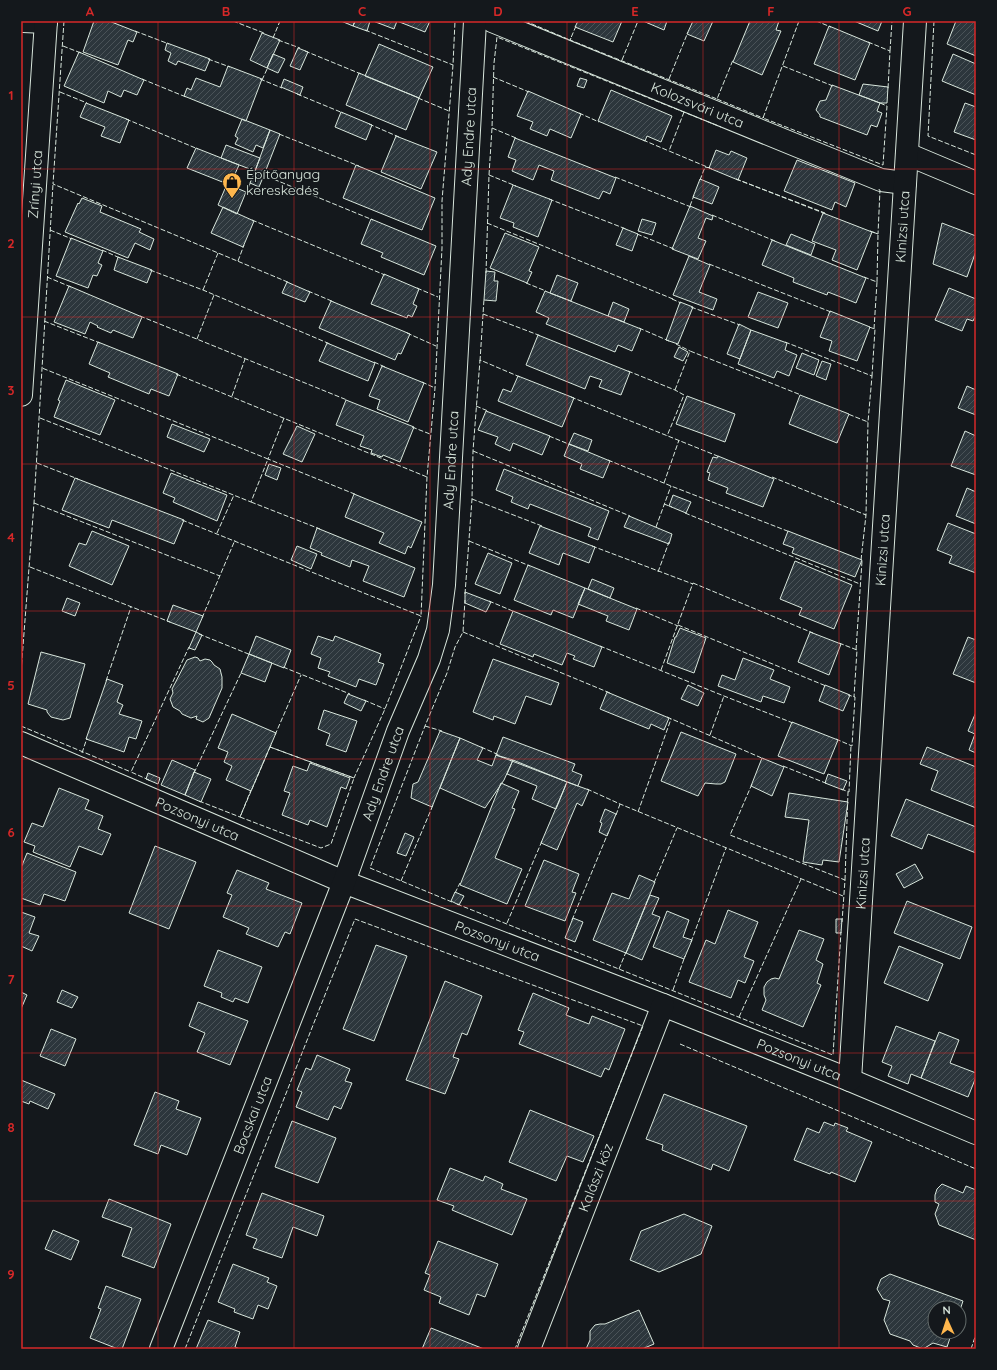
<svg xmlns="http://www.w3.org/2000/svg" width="997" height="1370" viewBox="0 0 997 1370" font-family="Quicksand,sans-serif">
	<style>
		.building { fill: url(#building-hatch); stroke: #d8e6dc }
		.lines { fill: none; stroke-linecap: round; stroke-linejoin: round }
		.street-casing { stroke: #d8e6dc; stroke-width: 24 }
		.street { stroke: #14181c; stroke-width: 22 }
		.fence { stroke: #d8e6dc; stroke-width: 1; stroke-dasharray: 5 2; stroke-linecap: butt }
		.grid { fill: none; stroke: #d62828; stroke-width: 1; stroke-opacity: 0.55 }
		.labels { text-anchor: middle; stroke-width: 3; stroke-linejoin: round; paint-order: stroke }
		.street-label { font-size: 14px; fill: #d8e6dc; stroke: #14181c }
		.poi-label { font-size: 14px; fill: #d8e6dc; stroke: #14181c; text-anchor: start }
		.neatline { fill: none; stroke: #d62828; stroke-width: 1.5 }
		.grid-label { font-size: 13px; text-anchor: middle; font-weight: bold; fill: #d62828 }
	</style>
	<defs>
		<pattern id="building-hatch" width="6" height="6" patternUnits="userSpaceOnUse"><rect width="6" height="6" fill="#2c363c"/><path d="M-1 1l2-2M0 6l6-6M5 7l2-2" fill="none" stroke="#4a5358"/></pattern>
	</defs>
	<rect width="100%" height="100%" fill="#14181c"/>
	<path class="building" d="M94 21H109L137 32 133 42 128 40 118 65 83 52Z
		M341 21H355L353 26Z
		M355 21H370L367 31 353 26Z
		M373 21H430L425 32 397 21 394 29Z
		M578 21H622L613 42 575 27Z
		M643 21H667L664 30Z
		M693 21H713L704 41 687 34Z
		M750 21H779L776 30 781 31 762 75 733 62Z
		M854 21H882L878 31Z
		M956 21H976V56L947 44Z
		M829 26 870 43 855 80 814 64Z
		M262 33 280 40 267 68 250 60Z
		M167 43 210 59 205 71 178 61 176 65 168 61 171 53 165 50Z
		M379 44 433 67 419 98 365 76Z
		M298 48 308 52 300 70 290 66Z
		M79 52 144 80 137 95 124 90 121 97 108 91 104 103 64 86Z
		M273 54 285 59 278 73 267 68Z
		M953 54 976 64V95L942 81Z
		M228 66 262 79 246 121 184 96 187 88 191 90 196 78 220 87Z
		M359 73 419 98 406 130 346 105Z
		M580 78 587 80 584 88 577 86Z
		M284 79 303 87 300 95 281 87Z
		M863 84 888 87 887 103H880L859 95Z
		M832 85 880 103 877 111 882 113 877 127 871 125 867 135 820 117V115L816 110 820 101 826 100Z
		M611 90 672 116 661 142 647 136 645 141 598 121Z
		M528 91 581 114 571 138 550 129 547 136 530 129 533 122 517 116Z
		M86 103 129 120 120 143 101 136 105 127 80 117Z
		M965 103 976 107V140L954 132Z
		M341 112 372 125 366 140 335 127Z
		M242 119 270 130 263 148 256 145 253 152 235 144 238 138 235 136Z
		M270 130 280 134 264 175 255 171Z
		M396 136 437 152 421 189 381 172Z
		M515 138 616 178 610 194 603 191 599 199 551 180 554 171 539 165 533 180 512 171 516 160 508 157Z
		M226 145 260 158 255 171 221 158Z
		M196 148 239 165 230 185 187 168Z
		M716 150 729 155 731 151 747 158 738 180 709 168Z
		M797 160 855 183 846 207 835 202 832 210 784 191Z
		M356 165 435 198 422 230 343 198Z
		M255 171 264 175 259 187 250 183Z
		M700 179 719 187 712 204 693 197Z
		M227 184 246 192 237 214 218 205Z
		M513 185 552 200 538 237 513 227 514 223 500 218Z
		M82 198 102 206 100 212 141 229 139 232 154 239 150 250 135 243 128 258 65 232 78 203 79 204Z
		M690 206 713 216 712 220 706 218 698 238 706 241 698 259 672 249Z
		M223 207 254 221 243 247 211 233Z
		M823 213 872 232 857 270 832 260 836 250 812 241Z
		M371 219 436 246 424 275 381 257 383 253 361 244Z
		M642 219 656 223 652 235 638 231Z
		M942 223 976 236V251L967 277 933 264Z
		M623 228 638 234 632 251 616 245Z
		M505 233 539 247 529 271 532 272 527 283 490 268Z
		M791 234 815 244 811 255 786 245Z
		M71 238 103 251 98 263 102 265 97 276 93 275 88 288 56 276Z
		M772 240 866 278 856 303 828 292 827 295 793 282 794 278 762 265Z
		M689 256 710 265 699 292 717 299 713 310 673 295Z
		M118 257 152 270 147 283 114 270Z
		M486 271 495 272 494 281H498L496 301 484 300Z
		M384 274 419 289 413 304 417 306 412 317 408 315 407 318 371 304Z
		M557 275 578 283 571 301 550 293Z
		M287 282 310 292 305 302 282 293Z
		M69 286 142 317 133 338 113 330 111 333 97 327 98 326 90 322 85 334 54 322Z
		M949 288 976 299V315L973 321 967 319 962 331 935 320Z
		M545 291 641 329 632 351 618 345 615 352 546 324 549 318 536 312Z
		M758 292 788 303 778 328 748 317Z
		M331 301 410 334 401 354 398 353 395 360 319 328Z
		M613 302 629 309 624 322 608 316Z
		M680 302 693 307 678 344 666 340Z
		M830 311 870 327 857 361 829 351 832 341 820 337Z
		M739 324 751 330 740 359 727 354Z
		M751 330 787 343 785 350 797 355 789 376 777 371 774 378 738 364Z
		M538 335 630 372 621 395 599 387 602 380 590 376 585 389 526 365Z
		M98 342 178 374 169 396 151 389 149 394 108 377 110 373 89 364Z
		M327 343 375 363 368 381 319 361Z
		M679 347 688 352 683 361 674 357Z
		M802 353 819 360 814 375 796 368Z
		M822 361 831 364 826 380 816 376Z
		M382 366 424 383 408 422 377 409 380 400 369 396Z
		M518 376 574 398 562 427 498 401 503 389 511 392Z
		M66 380 115 400 100 435 54 417 60 401 58 400Z
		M967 386 976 390V415L958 408Z
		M800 395 849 414 837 443 789 424Z
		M687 396 735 414 725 442 676 424Z
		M346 400 414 427 400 462 383 455 382 457 371 453 372 450 360 446 364 436 336 425Z
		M486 411 550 436 542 455 513 443 510 451 495 444 498 437 478 430Z
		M172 424 210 439 204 452 167 437Z
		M297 426 315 434 302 462 283 454Z
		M965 431 976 436V475L951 466Z
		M574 433 592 440 588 451 569 444Z
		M569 444 610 461 603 478 580 469 582 464 564 456Z
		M718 456 774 479 763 507 726 493 728 488 708 480 710 473 707 472 713 457 717 458Z
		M269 464 281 468 277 480 265 475Z
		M504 469 609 511 598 540 588 536 591 528 530 504 528 509 511 502 513 497 496 490Z
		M171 473 227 495 217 521 173 502 175 498 163 493Z
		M75 478 184 520 174 544 112 520 109 528 62 510Z
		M967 488 976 492V524L956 516Z
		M354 494 422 522 411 548 408 546 405 554 379 543 384 533 345 517Z
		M673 495 691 502 686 513 669 506Z
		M629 516 672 534 669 544 624 527Z
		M948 523 976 534V573L949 563 952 556 937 550Z
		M540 526 595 547 589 563 563 553 559 565 529 553Z
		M317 528 415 568 404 597 363 581 369 566 352 560 350 567 321 555 322 553 310 548Z
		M92 531 129 546 112 585 69 566 79 543 86 545Z
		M788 531 862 560 855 577 792 553 794 548 783 544Z
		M297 546 317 554 311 569 291 560Z
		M488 553 512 563 500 594 475 584Z
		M795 561 852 585 834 629 799 615 802 608 780 599Z
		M528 565 585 588 573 618 553 610 551 615 514 600Z
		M592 579 614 588 610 598 588 589Z
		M585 588 637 609 629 630 606 621 608 616 578 604Z
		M465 592 491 602 486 612 465 603Z
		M67 598 80 603 75 616 62 611Z
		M173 605 203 616 196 632 167 621Z
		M513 611 602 647 594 667 573 659 575 656 567 653 562 665 534 654 533 657 500 644Z
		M680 628 706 638 694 673 667 663 675 637H676Z
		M196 632 202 635 195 650 189 648Z
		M810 632 841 644 829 675 798 662Z
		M256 636 291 650 284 668 249 654Z
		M318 636 333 641 335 636 381 654 378 662 384 664 376 685 359 679 356 687 328 676 330 672 318 668 321 658 311 654Z
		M968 637 976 640V683L953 674Z
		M41 652 85 664 70 718 63 720 51 717 47 712V710L28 704Z
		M249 654 272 663 265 682 241 673Z
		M195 657 198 658 200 661 205 659 210 660 212 662 214 665 220 669 222 677V688L209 718 203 722 196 719 197 716 191 718 182 714 180 711 173 707 170 699 173 693 172 689 187 660Z
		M743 658 774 670 770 679 790 687 784 703 763 696 761 702 718 686 722 675 735 680Z
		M493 659 559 683 551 705 526 696 515 724 494 716 493 720 473 712Z
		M107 679 123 685 117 702 123 705 119 714 142 721 136 739 129 737 124 752 86 739Z
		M688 685 704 693 698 706 681 699Z
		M825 685 850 695 843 711 819 701Z
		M607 692 669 718 664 730 651 724 649 729 600 709Z
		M348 694 366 701 361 711 344 703Z
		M324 710 357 721 346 752 326 745 330 734 318 729Z
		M976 712V753L969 750 975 734 968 731Z
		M232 714 276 733 251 791 226 780 232 766 224 762 228 752 218 748Z
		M792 722 838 740 824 774 778 756Z
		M440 731 460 738 432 807 411 798 412 790 413 784 418 782Z
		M681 732 736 754 725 782 721 784H716L705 783 698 796 661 781Z
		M503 737 575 764 572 771 582 775 578 786 496 755Z
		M460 738 483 748 477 760 492 766 496 755 513 760 504 780 485 808 440 788Z
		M927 747 976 767V808L931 790 938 771 920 764Z
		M762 758 784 767 772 796 751 786Z
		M172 760 195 770 185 795 161 785Z
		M513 760 567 782 556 809 532 799 537 786 507 774Z
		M310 763 350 778 346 789 341 787 327 827 310 820 308 825 282 815 290 793 284 791 293 766 307 771Z
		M194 772 211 779 201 802 185 795Z
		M148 773 160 778 158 784 146 779Z
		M828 774 847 781 843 790 825 783Z
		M567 782 589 790 582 806 577 803 557 850 541 843Z
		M501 783 519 791 512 808 515 809 495 858 522 869 507 904 460 885Z
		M59 788 89 800 85 809 103 816 98 829 111 834 102 855 79 846 70 867 33 852 35 846 24 842 32 823 43 827Z
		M789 793 848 802 839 862 823 860 822 865 803 862 809 820 785 817Z
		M906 799 976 827V853L928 834 922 849 891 836Z
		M605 809 616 814 607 836 599 832 602 823 600 822Z
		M405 833 414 837 406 856 397 853Z
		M155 846 196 862 169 929 129 913Z
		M27 853 76 872 65 901 44 894 40 905 21 898V868Z
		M544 860 579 874 572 892 576 893 565 921 525 906Z
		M915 864 923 878 904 888 896 874Z
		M237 870 269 883 266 889 302 903 290 934 285 932 278 947 246 934 249 928 223 917 232 895 227 893Z
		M639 875 655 882 626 953 593 940 612 893 629 899Z
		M455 892 464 896 459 905 451 901Z
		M650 895 659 898 652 914 660 917 642 960 626 953Z
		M907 901 972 927 960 959 894 933Z
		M728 910 758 922 744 957 754 961 745 983 738 980 731 998 689 982 706 940 715 944Z
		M667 911 689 920 683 937 692 940 684 959 653 947Z
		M21 912 35 917 29 933 39 936 32 951 21 946Z
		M573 918 583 922 575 942 565 938Z
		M836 919H842L841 933H836Z
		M799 930 824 939 816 960 823 964 817 983 821 985 803 1027 762 1010 766 1000 764 995V987L767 982 771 979 775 978 779 979Z
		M376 945 407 956 374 1041 343 1029Z
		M899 946 943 964 928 1001 884 983Z
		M218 950 262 967 248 1003 235 998 233 1002 221 997 222 993 204 986Z
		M445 981 482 996 467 1035 462 1033 453 1057 459 1059 445 1094 406 1080Z
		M62 990 78 997 72 1008 57 1002Z
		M21 992 27 995 21 1009Z
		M533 993 569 1008 566 1015 589 1024 592 1016 625 1029 609 1070 605 1068 601 1077 519 1044 524 1032 518 1030Z
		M198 1002 248 1021 230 1065 197 1052 205 1033 189 1026Z
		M896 1026 935 1041 921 1078 911 1074 908 1084 888 1076 892 1066 882 1062Z
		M51 1029 76 1039 65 1066 40 1056Z
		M939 1032 959 1040 950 1063 976 1073V1077L968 1097 921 1078Z
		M317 1055 350 1069 345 1081 352 1083 341 1109 334 1106 328 1120 296 1107 302 1092 297 1090 306 1068 311 1070Z
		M21 1080 55 1094 48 1109 30 1101 29 1104 21 1101Z
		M155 1092 179 1101 176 1109 201 1118 187 1155 161 1145 158 1154 134 1145Z
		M664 1094 747 1126 729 1171 713 1164 711 1170 662 1150 663 1145 646 1139Z
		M530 1110 594 1136 583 1162 567 1156 556 1181 509 1162Z
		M292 1121 336 1138 318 1183 275 1167Z
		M824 1122 834 1126 835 1123 848 1128 846 1131 872 1142 855 1182 831 1172 830 1174 794 1160 807 1128 819 1133Z
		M450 1168 483 1181 485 1176 503 1184 501 1189 527 1199 512 1235 452 1210 454 1206 437 1200Z
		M942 1184 963 1193 966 1186 976 1190V1240L939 1225 935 1214 939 1204 935 1202V1195L937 1189Z
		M262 1193 324 1216 317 1236 293 1227 282 1258 253 1248 257 1239 246 1235Z
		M109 1199 171 1224 154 1268 122 1256 132 1228 102 1217Z
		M684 1214 712 1226 701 1254 659 1272 630 1260 641 1231Z
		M53 1230 79 1241 71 1260 45 1249Z
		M438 1241 498 1264 485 1297 477 1294 469 1315 439 1303 441 1297 424 1290 430 1275 425 1273Z
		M233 1264 269 1278 267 1282 277 1286 268 1309 258 1305 253 1319 234 1312 235 1309 218 1302Z
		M890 1274 963 1301 959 1313V1308H935V1332H952L947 1347 933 1343 923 1349 913 1345 910 1341 890 1334 884 1320 890 1301 883 1299 877 1289 881 1279Z
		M106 1286 141 1299 122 1349H118L90 1338 101 1309 98 1308Z
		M639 1310 654 1344 642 1349H586L590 1340V1331L595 1325 600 1324H605Z
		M208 1320 240 1332 235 1347 240 1349H196Z
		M431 1328 484 1349H422Z"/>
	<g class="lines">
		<g class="street-casing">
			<g id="street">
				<path d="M23 21 46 22"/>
				<path id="s1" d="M492 21 881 180 905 183"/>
				<path d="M907 154 976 183"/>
				<path id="s2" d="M21 395 46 21"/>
				<path id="s3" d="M21 743 344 882 663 1005 850 1080 976 1133"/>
				<path id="s4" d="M850 1080 915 21"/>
				<path id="s5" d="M161 1349 344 882 398 731 429 659 438 630 444 585 475 21"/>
				<path id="s6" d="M529 1349 663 1005"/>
			</g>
		</g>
		<use href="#street" class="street"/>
		<path class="fence" d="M64 21 53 184 290 283
			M233 21 264 33
			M525 21 570 40 571 38
			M799 21 763 118 883 165 887 106 880 103
			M816 21 831 27
			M934 21 928 136 976 155
			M576 26 570 40 717 99 733 60
			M365 30 453 65
			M135 31 169 44
			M273 38 280 21
			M278 40 300 48
			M868 42 890 51 888 89
			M63 46 81 53
			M305 51 361 74
			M890 51 892 21
			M208 59 230 67
			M622 60 638 21
			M783 66 833 86
			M493 77 529 92
			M142 79 186 97
			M260 79 282 88
			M669 79 688 32
			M262 80 268 67
			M60 92 87 103
			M297 94 343 113
			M418 98 449 111
			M717 99 763 118 764 117
			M684 112 669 151 712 169
			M579 113 599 122
			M126 119 198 149
			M369 124 399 137
			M279 134 359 166
			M516 138 492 128 494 63 497 37 721 127
			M643 140 669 151
			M261 174 373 220
			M489 175 516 186
			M615 177 691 207
			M736 179 826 214
			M736 179 825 213
			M700 180 705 167 710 168
			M246 194 251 181
			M549 199 626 229
			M690 206 694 195
			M712 215 775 241
			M252 220 385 275
			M487 223 673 299
			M50 230 72 239
			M870 231 878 234 880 190 877 189
			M637 234 674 249
			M102 250 120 258
			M238 261 244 245
			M709 264 831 312
			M150 270 203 290 330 344
			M486 273 489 175 492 128H493
			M47 277 71 287
			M864 277 877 282 878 234 870 231
			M526 283 546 291
			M417 288 438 297
			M203 290 218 253
			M308 291 334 302
			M672 299 681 303
			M691 307 740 325
			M483 314 541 336
			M140 316 347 400
			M44 321 100 343
			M869 327 875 329 872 376
			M639 328 669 341
			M874 329 877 282 875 281
			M407 333 436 346
			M197 339 214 295
			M785 342 872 376 868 422H867
			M676 344 690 351
			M480 361 484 299
			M374 362 385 367
			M628 371 675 390 684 395 667 436
			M176 374 427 477
			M422 382 435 388
			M675 390 690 351 801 395
			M232 396 245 359
			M571 397 720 457
			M476 406 488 411
			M40 418 251 502 268 459 42 368
			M284 418 268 459 357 495
			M412 427 430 434
			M549 436 571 445
			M473 451 630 516
			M608 460 671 486 790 532
			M37 463 78 479
			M772 477 866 515 868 422 848 414
			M664 483 679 440
			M472 499 542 526
			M251 502 320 529
			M34 503 220 576
			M664 504 672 507
			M685 513 860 584
			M182 520 421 616 427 477 435 388 442 248V201L453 65 455 21
			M656 527 671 486
			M217 533 234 495
			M469 541 530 566
			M592 546 693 584
			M861 560 866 515 864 514
			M30 567 170 622
			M658 572 669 542
			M693 583 813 633
			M465 594 472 499 473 451 480 360 520 377
			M489 601 515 612
			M636 608 678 626
			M202 618 235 540
			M678 625 826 686
			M463 632 610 693
			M199 634 251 655
			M839 643 857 650 854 697
			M600 646 724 696 793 723
			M856 650 862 561
			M283 667 350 694
			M661 670 693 583
			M21 672 34 503 53 184
			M106 681 131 607
			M364 700 385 709
			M667 717 764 759
			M21 726 131 772
			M425 726 442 731
			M275 735 301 675
			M710 735 724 696
			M836 739 852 746 855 697 848 695
			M271 745 270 747 354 778 385 709 421 616
			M270 747 354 778 331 844 321 848 240 817Z
			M481 747 499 755
			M82 753 87 738
			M783 766 828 784
			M194 773 242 671
			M149 780 131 772 189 647
			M752 784 730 835 845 880 842 922
			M587 789 620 804 843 896
			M841 789 849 792 851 745
			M199 801 240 817 251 790
			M638 812 671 719
			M616 815 620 804
			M845 880 848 792
			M401 881 433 805
			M654 883 677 828
			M455 893 460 883
			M452 902 370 868 425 726 447 673 455 647 463 632 465 600
			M457 904 833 1055 841 932
			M572 920 608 833
			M507 923 542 841
			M691 942 726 848
			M619 969 626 952
			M673 990 685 956
			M739 1017 801 879
			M680 1044 976 1169
			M185 1349 355 919 643 1026 515 1349
			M971 1349 976 1334"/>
	</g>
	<path class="grid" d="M158 21V1349M294 21V1349M430 21V1349M567 21V1349M703 21V1349M839 21V1349M21 169H976M21 317H976M21 464H976M21 611H976M21 759H976M21 906H976M21 1053H976M21 1201H976"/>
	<defs>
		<g id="shop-pin" transform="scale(1)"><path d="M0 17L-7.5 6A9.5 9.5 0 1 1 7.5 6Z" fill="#ffb74d" stroke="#14181c"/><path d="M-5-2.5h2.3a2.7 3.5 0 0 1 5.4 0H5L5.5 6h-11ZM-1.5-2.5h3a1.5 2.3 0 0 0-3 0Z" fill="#111"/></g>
	</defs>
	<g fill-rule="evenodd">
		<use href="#shop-pin" x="232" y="182"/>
	</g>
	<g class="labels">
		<g class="street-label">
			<text dy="5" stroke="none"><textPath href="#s1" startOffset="222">Kolozsvári utca</textPath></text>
			<text dy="5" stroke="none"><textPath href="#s5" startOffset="1265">Ady Endre utca</textPath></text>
			<text dy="5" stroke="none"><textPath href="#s2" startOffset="211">Zrínyi utca</textPath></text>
			<text dy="5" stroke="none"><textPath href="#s4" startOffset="855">Kinizsi utca</textPath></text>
			<text dy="5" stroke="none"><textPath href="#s5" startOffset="941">Ady Endre utca</textPath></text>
			<text dy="5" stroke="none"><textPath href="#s4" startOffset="531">Kinizsi utca</textPath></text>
			<text dy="5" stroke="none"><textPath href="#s5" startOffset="617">Ady Endre utca</textPath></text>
			<text dy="5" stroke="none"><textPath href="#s3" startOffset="192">Pozsonyi utca</textPath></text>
			<text dy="5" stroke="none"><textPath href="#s4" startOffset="207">Kinizsi utca</textPath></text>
			<text dy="5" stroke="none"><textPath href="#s3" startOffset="516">Pozsonyi utca</textPath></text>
			<text dy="5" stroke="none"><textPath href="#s3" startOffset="840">Pozsonyi utca</textPath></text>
			<text dy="5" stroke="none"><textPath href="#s5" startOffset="251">Bocskai utca</textPath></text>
			<text dy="5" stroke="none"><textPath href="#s6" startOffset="184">Kalászi köz</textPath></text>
		</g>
		<g class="poi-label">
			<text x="246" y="179">Építőanyag<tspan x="246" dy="16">kereskedés</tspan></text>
		</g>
	</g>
	<rect width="997" height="1370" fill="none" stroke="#14181c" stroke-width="44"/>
	<g transform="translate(947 1320) rotate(357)"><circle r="19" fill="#14181c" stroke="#626a69"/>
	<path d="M0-3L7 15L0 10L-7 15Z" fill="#ffb74d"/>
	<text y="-6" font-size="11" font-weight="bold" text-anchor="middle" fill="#d8e6dc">N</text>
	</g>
	<rect x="22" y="22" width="953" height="1326" class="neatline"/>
	<g class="grid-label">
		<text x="90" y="16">A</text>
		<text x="226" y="16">B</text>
		<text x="362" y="16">C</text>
		<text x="498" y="16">D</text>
		<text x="635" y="16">E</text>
		<text x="771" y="16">F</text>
		<text x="907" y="16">G</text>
		<text x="11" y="100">1</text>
		<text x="11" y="248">2</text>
		<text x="11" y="395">3</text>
		<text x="11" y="542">4</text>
		<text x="11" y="690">5</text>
		<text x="11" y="837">6</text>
		<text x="11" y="984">7</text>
		<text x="11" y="1132">8</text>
		<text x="11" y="1279">9</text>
	</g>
</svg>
